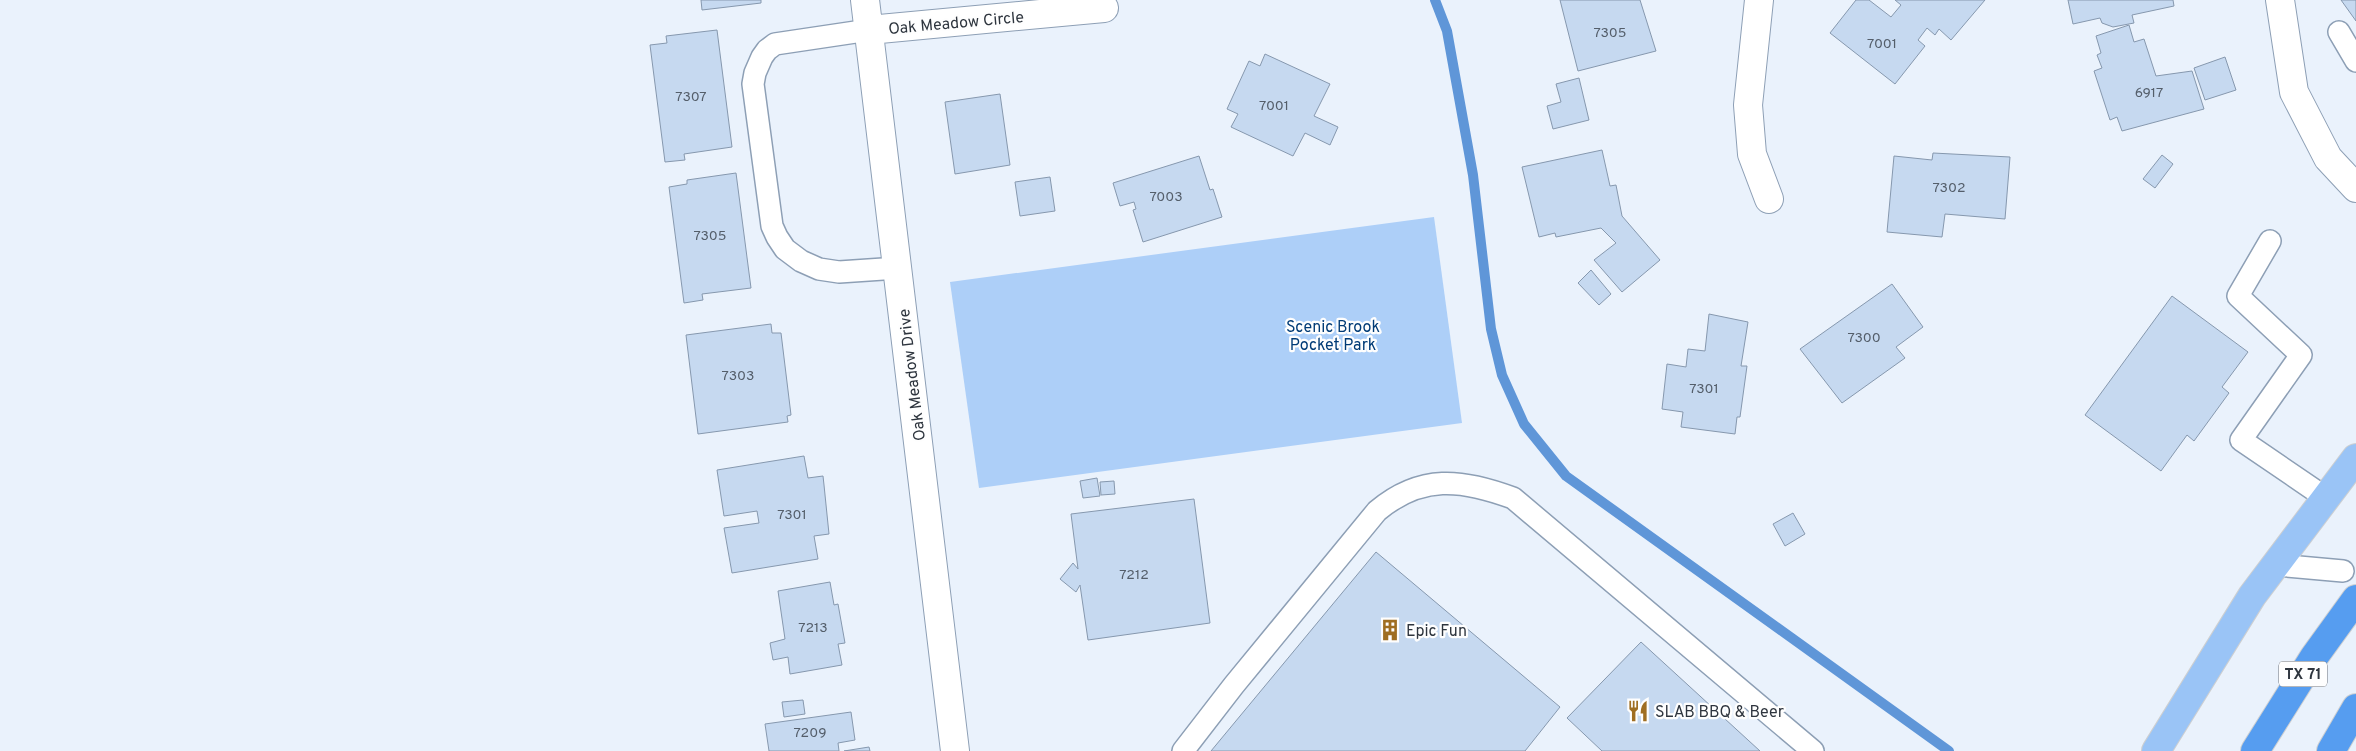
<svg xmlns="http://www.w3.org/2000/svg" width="2356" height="751" viewBox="0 0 2356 751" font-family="Overpass,sans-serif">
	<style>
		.green { fill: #adcff8 }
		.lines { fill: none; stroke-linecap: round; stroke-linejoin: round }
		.stream { stroke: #5f96d8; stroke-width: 10 }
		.building { fill: #c6d9f0; stroke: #8698ae }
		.lane-casing { stroke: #8d9fb5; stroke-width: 24 }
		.street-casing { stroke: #8d9fb5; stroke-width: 30 }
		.secondary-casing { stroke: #8d9fb5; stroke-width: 30 }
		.primary-casing { stroke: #cdcfd1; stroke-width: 30 }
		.highway-casing { stroke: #cdcfd1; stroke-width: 30 }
		.lane { stroke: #fff; stroke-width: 21 }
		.street { stroke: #fff; stroke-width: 28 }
		.secondary { stroke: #fff; stroke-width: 28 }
		.primary { stroke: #9ac4f6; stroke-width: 28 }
		.highway { stroke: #569df0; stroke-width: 28 }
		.labels { text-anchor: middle; stroke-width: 4.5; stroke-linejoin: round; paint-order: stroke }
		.number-label { font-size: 14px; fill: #545e6a }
		.shield { fill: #fefefe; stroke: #6c7178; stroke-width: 1 }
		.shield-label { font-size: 15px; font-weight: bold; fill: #2e353e }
		.street-label { font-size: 16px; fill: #2e353e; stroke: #fefefe }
		.park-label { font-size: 16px; fill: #003b76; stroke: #fefefe }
		.poi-label { font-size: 16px; fill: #2e353e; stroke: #fefefe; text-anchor: start }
	</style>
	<rect width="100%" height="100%" fill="#eaf2fc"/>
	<path class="green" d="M1434 217 1462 423 979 488 950 282Z"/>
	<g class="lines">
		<path class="stream" d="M1435 0 1447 31 1473 175 1491 329 1502 375 1524 424 1566 476 1949 751"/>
	</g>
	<path class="building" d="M701 0H761V3L702 10Z
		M1560 0H1640L1656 51 1578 71Z
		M1856 0H1869L1891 17 1901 5 1895 0H1985L1951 40 1939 29 1935 35 1927 28 1918 40 1925 46 1895 84 1830 33Z
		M2068 0H2173L2174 6 2132 15 2134 23 2113 27 2102 23 2100 18 2073 24Z
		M2341 0H2356V21Z
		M2129 25 2134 42 2144 39 2156 76 2192 71 2204 109 2122 131 2117 117 2110 120 2094 71 2102 68 2097 55 2101 53 2096 36Z
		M717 30 732 147 684 154 685 160 665 162 650 45 667 43 666 36Z
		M1265 54 1330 84 1314 116 1338 127 1330 145 1305 133 1293 156 1231 127 1238 114 1227 109 1249 61 1260 66Z
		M2225 57 2236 90 2205 100 2194 68Z
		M1579 78 1589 120 1553 129 1547 106 1561 102 1556 84Z
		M1000 94 1010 165 955 174 945 102Z
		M1602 150 1610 186 1616 185 1622 216 1660 260 1622 292 1594 260 1616 243 1601 228 1556 237 1555 233 1539 237 1522 167Z
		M1933 153 2010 157 2005 219 1945 214 1942 237 1887 232 1894 156 1932 160Z
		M2162 155 2173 164 2155 188 2143 179Z
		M1199 156 1210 190 1213 189 1222 217 1143 242 1133 210 1136 209 1134 202 1120 206 1113 183Z
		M736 173 751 288 702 294 703 300 684 303 669 187 687 184V180Z
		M1050 177 1055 211 1020 216 1015 182Z
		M1591 270 1611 294 1599 305 1578 283Z
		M1892 284 1923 327 1896 347 1905 358 1842 403 1800 349Z
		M2172 296 2248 352 2222 387 2229 393 2194 441 2187 435 2161 471 2085 415Z
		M1709 314 1748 322 1741 366H1747L1740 417H1737L1735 434 1681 427 1683 412 1662 409 1667 364 1686 367 1688 349 1705 351Z
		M771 324 772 333H781L791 415 787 416 788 422 698 434 686 335Z
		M804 456 808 478 823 476 824 485 829 534 814 536 818 559 732 573 724 528 759 523 757 511 724 516 717 470Z
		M1097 478 1100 496 1083 498 1080 481Z
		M1114 481 1115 494 1101 495 1100 482Z
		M1194 499 1210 623 1088 640 1080 585 1076 592 1060 579 1073 563 1078 569 1071 514Z
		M1793 513 1805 534 1785 546 1773 524Z
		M1376 552 1560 707 1525 751H1211Z
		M830 582 834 605 838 604 845 643 838 644 842 665 790 674 788 657 773 660 770 643 785 639 778 591Z
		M1641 642 1760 751H1602L1567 718Z
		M803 700 805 714 784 717 782 702Z
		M851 712 855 740 838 743 839 751H769L765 724Z
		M869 747 870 751H844Z"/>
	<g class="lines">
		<g class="lane-casing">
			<path id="lane" d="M869 30 775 44 767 50 762 57 755 73 753 84 772 226 777 237 785 249 801 261 819 269 839 272 898 268
				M2339 32 2356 61
				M2270 241 2238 296 2301 355 2241 440 2326 498
				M2276 565 2343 571
				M1183 751 1234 685 1377 511C1421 474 1462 479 1513 498L1813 751"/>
		</g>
		<g class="street-casing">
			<path id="street" d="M865 0 955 751
				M1759 0 1748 105 1752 154 1769 199
				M869 30 1104 8"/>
		</g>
		<g class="secondary-casing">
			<path id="secondary" d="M2280 0 2294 92 2328 158 2356 188"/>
		</g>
		<g class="primary-casing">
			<path id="primary" d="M2156 751 2252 596 2356 458"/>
		</g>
		<g class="highway-casing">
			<path id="highway" d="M2255 751 2314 657 2356 599
				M2331 751 2356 708"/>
		</g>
		<use href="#lane" class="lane"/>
		<use href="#street" class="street"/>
		<use href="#secondary" class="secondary"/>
		<use href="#primary" class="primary"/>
		<use href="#highway" class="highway"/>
	</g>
	<defs>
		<g id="building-bare" transform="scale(1.725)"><path d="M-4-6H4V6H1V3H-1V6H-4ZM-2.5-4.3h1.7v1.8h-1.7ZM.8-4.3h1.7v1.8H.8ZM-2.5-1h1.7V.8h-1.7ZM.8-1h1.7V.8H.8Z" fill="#9f6e22" stroke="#fefefe" stroke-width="2.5" paint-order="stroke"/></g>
		<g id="restaurant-bare" transform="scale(1.725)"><path d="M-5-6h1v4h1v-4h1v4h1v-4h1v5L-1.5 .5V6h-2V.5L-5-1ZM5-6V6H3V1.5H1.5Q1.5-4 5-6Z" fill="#9f6e22" stroke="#fefefe" stroke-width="2.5" paint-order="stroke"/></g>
	</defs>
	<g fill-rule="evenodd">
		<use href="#building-bare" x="1390" y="630"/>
		<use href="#restaurant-bare" x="1638" y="711"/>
	</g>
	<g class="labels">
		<g class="number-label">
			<text x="1610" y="37">7305</text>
			<text x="1882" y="48">7001</text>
			<text x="2149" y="97">6917</text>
			<text x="691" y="101">7307</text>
			<text x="1274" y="110">7001</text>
			<text x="1949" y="192">7302</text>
			<text x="1166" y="201">7003</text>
			<text x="710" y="240">7305</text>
			<text x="1864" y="342">7300</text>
			<text x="738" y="380">7303</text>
			<text x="1704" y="393">7301</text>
			<text x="792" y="519">7301</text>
			<text x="1134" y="579">7212</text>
			<text x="813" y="632">7213</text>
			<text x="810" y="737">7209</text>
		</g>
		<rect class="shield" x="2279" y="661.5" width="48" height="25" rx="4"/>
		<g class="shield-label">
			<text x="2303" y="679">TX 71</text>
		</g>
		<g class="street-label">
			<text transform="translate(956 22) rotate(-5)" y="6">Oak Meadow Circle</text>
			<text transform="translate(911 375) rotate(-97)" y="6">Oak Meadow Drive</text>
		</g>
		<g class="park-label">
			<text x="1333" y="332">Scenic Brook<tspan x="1333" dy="18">Pocket Park</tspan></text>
		</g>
		<g class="poi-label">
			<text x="1406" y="636">Epic Fun</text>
			<text x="1655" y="717">SLAB BBQ &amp; Beer</text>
		</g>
	</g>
</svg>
